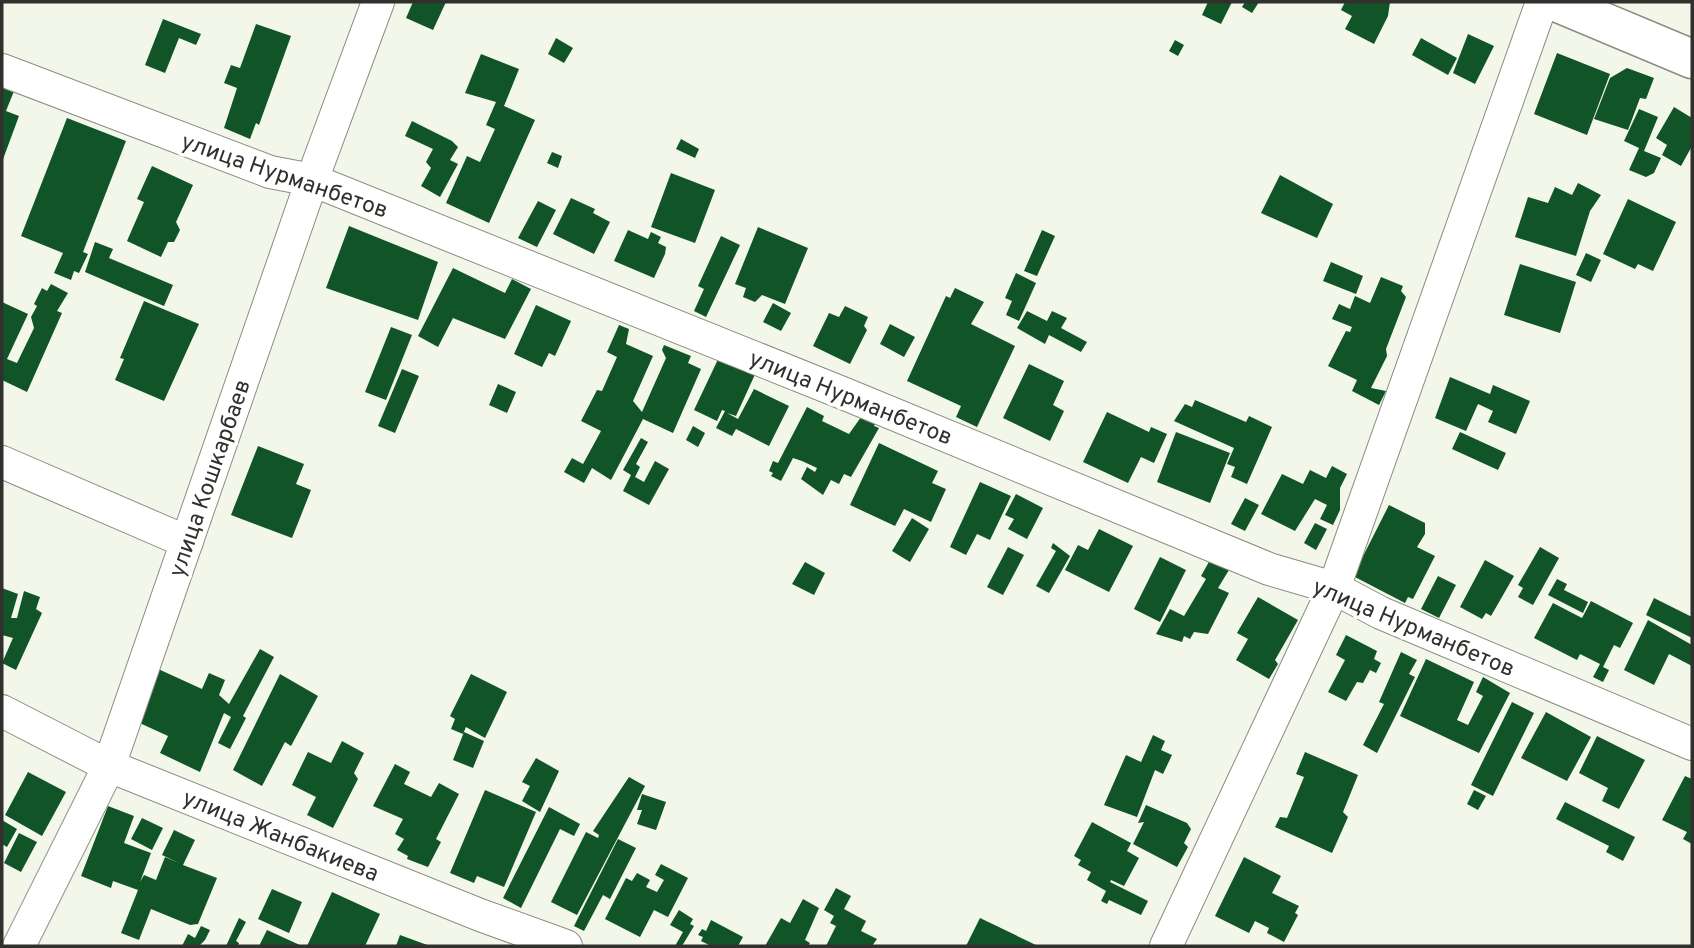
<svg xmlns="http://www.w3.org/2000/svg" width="1694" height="948" viewBox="0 0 1694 948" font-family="Overpass,sans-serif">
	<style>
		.building { fill: #105427 }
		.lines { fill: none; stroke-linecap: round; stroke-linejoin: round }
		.minor-casing { stroke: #8a8d80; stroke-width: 34 }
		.tertiary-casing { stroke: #8a8d80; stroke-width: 41 }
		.minor { stroke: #fff; stroke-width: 32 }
		.tertiary { stroke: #fff; stroke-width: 38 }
		.labels { text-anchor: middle; stroke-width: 7; stroke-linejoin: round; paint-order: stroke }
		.street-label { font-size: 23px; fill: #30312c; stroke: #fff }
	</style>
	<rect width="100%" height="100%" fill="#f3f7e9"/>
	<path class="building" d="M413 2H446L433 30 406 18Z
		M1208 2H1232L1221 24 1202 15Z
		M1245 2H1259L1252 13 1242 7Z
		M1345 2H1390L1388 16 1374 44 1345 29 1352 16 1341 10Z
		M163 19 201 34 196 45 179 38 165 73 145 65Z
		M256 24 291 36 259 125 256 123 250 139 224 128 237 88 224 83 231 65 240 68Z
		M1468 34 1494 46 1475 84 1453 73Z
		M556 38 573 48 564 63 548 54Z
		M1421 38 1457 58 1448 75 1412 55Z
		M1175 40 1184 45 1178 56 1169 51Z
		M1557 53 1610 74 1587 135 1534 114Z
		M481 54 519 69 504 106 535 120 489 223 446 203 467 156 480 162 495 129 486 125 496 102 465 93Z
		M1627 68 1654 78 1646 99 1640 98 1628 130 1594 119 1610 78Z
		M2 87 14 91 6 111 19 116 2 162Z
		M1674 107 1692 118V146L1681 166 1662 155 1667 145 1656 138Z
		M1639 109 1658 117 1644 151 1661 158 1654 173 1646 177 1629 170 1639 148 1624 141Z
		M67 118 126 141 83 252 88 254 79 273 74 271 71 280 54 273 63 253 21 236Z
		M412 121 452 141 458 147 450 160 458 164 440 197 421 186 431 168 426 162 433 149 405 136Z
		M681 139 699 149 695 158 676 149Z
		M552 152 562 156 558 168 547 163Z
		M152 166 193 185 176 222 180 230 174 242H168L161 257 127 241 144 202 137 199Z
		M671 173 715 190 695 243 651 227Z
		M1280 175 1333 204 1317 238 1261 213Z
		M1578 183 1601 195 1590 211 1576 256 1515 237 1528 197 1548 203 1555 187 1572 195Z
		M571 198 595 209 593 213 610 222 594 254 553 234Z
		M1628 199 1676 222 1653 271 1638 264 1635 269 1603 254Z
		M538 201 556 210 537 247 518 238Z
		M349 226 438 262 418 320 326 288Z
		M758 227 808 248 785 304 762 295 755 302 743 297 746 288 735 284Z
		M628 230 648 239 651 232 661 237 658 243 666 247 665 254 654 278 614 261Z
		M1042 230 1055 236 1037 276 1024 271Z
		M721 236 740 245 706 317 694 311 704 289 698 286Z
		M95 242 113 249 109 258 173 285 164 306 85 272Z
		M1586 253 1601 260 1591 282 1576 275Z
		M1331 262 1363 276 1356 294 1323 281Z
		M1520 264 1576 282 1560 333 1504 315Z
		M453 268 505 293 512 279 531 289 505 339 453 318 438 347 418 336Z
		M1016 273 1036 283 1019 321 1006 315 1012 301 1005 298Z
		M1381 277 1403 286 1401 291 1406 297 1386 349 1387 356 1371 388 1386 391 1379 405 1352 391 1357 380 1328 366 1346 331 1350 332 1352 327 1332 319 1339 304 1350 309 1355 296 1370 303Z
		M51 284 68 293 57 311 62 313 27 392 2 380V302L28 314 7 359 17 363 34 328 31 317 37 306 34 304 42 288 47 291Z
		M955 288 984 302 971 324 1015 346 977 427 956 417 961 406 907 381 946 296 950 298Z
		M144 301 199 324 164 401 115 380 124 359 120 358Z
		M773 303 791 313 781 331 763 322Z
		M536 305 571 321 555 356 549 353 542 367 514 354Z
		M845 306 868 317 864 326 867 330 850 364 813 346 829 313 839 317Z
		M1027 311 1047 321 1052 311 1067 318 1061 328 1087 342 1081 352 1049 335 1045 344 1017 328Z
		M890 324 915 337 904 357 880 344Z
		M619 325 629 329 626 344 653 356 633 401 642 412 666 358 662 350 664 345 691 356 688 363 701 369 673 433 643 419 611 480 592 468 584 483 564 472 572 458 583 464 601 431 581 421 597 390 602 391 617 357 607 352Z
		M391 327 412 335 386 400 365 392Z
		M721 353 757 370 736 416 727 413 738 419 754 389 789 406 769 446 736 429 732 436 716 428 725 411 722 410 717 421 694 410Z
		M1029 364 1064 381 1053 405 1064 411 1050 441 1003 418Z
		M402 369 419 376 395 433 378 426Z
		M1450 377 1490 394 1493 385 1530 401 1516 434 1488 422 1493 411 1478 404 1466 431 1435 418Z
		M498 384 516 392 507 413 489 405Z
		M1195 400 1246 422 1249 416 1272 427 1247 484 1231 477 1235 467 1227 464 1234 448 1174 421 1185 404 1192 407Z
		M807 407 824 416 822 421 849 434 866 410 879 417 874 426 879 428 851 477 844 474 839 484 831 480 823 495 801 479 807 467 815 472 817 468 802 461 793 458 781 481 771 476 773 473 769 471 773 461 778 463Z
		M1107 412 1149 432 1151 427 1167 434 1154 463 1141 457 1128 483 1083 462Z
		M693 426 705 433 698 447 686 440Z
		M1176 432 1230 453 1210 503 1157 482Z
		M1460 432 1506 453 1498 470 1452 449Z
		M641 438 648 442 636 464 640 467 635 477 644 482 655 461 669 469 649 505 623 491 631 475 623 470Z
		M879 443 938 471 932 483 946 489 931 522 904 509 895 526 850 505Z
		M258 446 304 464 296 484 311 490 292 538 231 515Z
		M1332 466 1347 474 1340 488V510L1333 525 1320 519 1327 505 1315 499 1295 531 1261 514 1282 474 1303 484 1310 470 1326 478Z
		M980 482 1011 496 990 540 977 534 966 555 950 547Z
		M1016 494 1043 508 1027 539 1008 529 1014 519 1005 515Z
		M1245 498 1259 505 1245 531 1231 524Z
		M1389 505 1425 523V534L1417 547 1435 556 1413 599 1408 597 1405 603 1353 576Z
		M912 518 929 529 910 562 892 551Z
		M1315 523 1327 529 1316 550 1304 543Z
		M1099 529 1133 546 1109 592 1065 570 1078 545 1088 550Z
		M1053 543 1070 556 1049 593 1036 586 1056 551 1051 548Z
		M1008 547 1024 555 1003 595 987 587Z
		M1540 547 1559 558 1533 605 1518 597 1523 588 1518 585Z
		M1160 557 1186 570 1160 622 1134 609Z
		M1210 560 1229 570 1218 588 1229 593 1208 634 1194 632 1190 639 1184 636 1182 642 1156 634 1170 609 1184 616 1206 579 1201 576Z
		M1485 560 1514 576 1491 616 1486 613 1482 619 1460 607Z
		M805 562 825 573 814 595 792 584Z
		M1438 576 1456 585 1439 618 1421 609Z
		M1557 579 1567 584 1564 590 1588 602 1583 613 1548 595Z
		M2 588 18 594 11 618H17L24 591 40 597 36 609 42 613 16 670 2 663 13 638 2 635Z
		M1258 597 1298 620 1275 660 1278 664 1269 679 1236 660 1248 639 1237 633Z
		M1654 598 1692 617V638L1646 615Z
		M1591 601 1633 623 1620 648 1614 645 1603 667 1609 670 1603 682 1593 677 1600 664 1580 654 1577 660 1534 638 1553 603 1582 618Z
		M1648 620 1692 645V666L1669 654 1654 685 1624 670Z
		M1346 635 1377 651 1374 659 1381 663 1376 673 1370 670 1363 683 1357 682 1346 701 1328 692 1345 660 1336 655Z
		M260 649 274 657 243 716 246 718 230 749 218 743 231 717 224 713 200 772 160 753 168 736 133 720 156 668 202 689 209 673 225 680 219 695 229 704Z
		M1401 652 1417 660 1409 674 1415 677 1377 753 1363 745 1384 704 1379 702Z
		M1426 659 1474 682 1457 720 1468 725 1483 696 1476 692 1483 677 1510 693 1479 753 1400 716Z
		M280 674 318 696 291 746 285 742 262 786 233 770Z
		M471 674 507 692 485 738 466 727 463 734 451 729 455 719 450 716Z
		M1512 702 1534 713 1493 796 1471 785Z
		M1546 712 1591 737 1567 781 1521 758Z
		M464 732 484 741 473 768 453 760Z
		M1153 735 1165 741 1161 750 1172 755 1163 774 1155 770 1137 817 1104 805 1126 755 1141 762Z
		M1597 736 1645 760 1619 809 1602 801 1608 788 1579 773Z
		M342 741 364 753 354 773 358 779 333 828 307 815 316 797 292 785 308 752 331 763Z
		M1305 752 1358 775 1343 812 1348 817 1332 853 1275 827 1280 817 1287 818 1304 777 1296 774Z
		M536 758 559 771 540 812 522 801 530 786 522 782Z
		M395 764 410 772 404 784 431 797 439 783 459 794 436 839 441 842 428 867 407 859 408 856 397 850 404 839 395 834 403 819 373 806Z
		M28 772 66 792 42 836 5 815Z
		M1685 776 1692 779V844L1683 839 1687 832 1662 820Z
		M629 777 645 786 577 915 551 902 586 832 598 838 599 835 593 831Z
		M485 790 536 812 504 887 477 876 474 883 450 873Z
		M1474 790 1486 796 1478 810 1467 804Z
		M642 794 666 802 656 830 637 824 642 810H637Z
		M1565 802 1635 837 1623 861 1606 852 1609 846 1556 819Z
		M1146 805 1187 823 1191 829 1184 843 1188 847 1177 867 1133 844 1144 822 1138 823Z
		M108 806 134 816 124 843 151 853 140 882 144 875 156 880 165 857 179 863 162 855 174 830 195 840 183 865 217 878 198 924 190 925 151 909 139 940 121 933 138 890 113 881 111 888 81 876Z
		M549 807 580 824 574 836 560 829 521 908 503 898Z
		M142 818 163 828 152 850 131 839Z
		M2 820 17 829 7 847 2 844Z
		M1092 822 1131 843 1127 851 1139 858 1124 886 1111 880 1110 882 1148 901 1141 915 1109 900 1107 904 1101 901 1106 891 1087 880 1091 872 1078 865 1081 860 1074 856Z
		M19 833 37 842 21 872 4 863Z
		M618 839 636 848 610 899 603 895 584 931 574 926Z
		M1244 857 1281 876 1272 893 1299 906 1295 913 1298 915 1284 942 1267 933 1269 928 1255 921 1249 933 1215 916Z
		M661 864 688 878 668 917 654 910 640 937 605 919 626 878 632 881 637 873 650 880 646 887 657 892 664 880 655 875Z
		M836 888 851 896 844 909 866 921 861 931 877 939 872 946H826L836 926 830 923 834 916 824 910Z
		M272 889 302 902 289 933 258 919Z
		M332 892 380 914 365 946H307Z
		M803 899 819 908 805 940 810 943 808 946H765L781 918 790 923Z
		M679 910 693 919 690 924 694 926 682 946H675L683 932 670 925Z
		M239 918 246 922 236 941 239 943 238 946H226Z
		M980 918 1038 946H966Z
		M711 920 743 937 738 946H711L701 941 703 937 698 935 702 929 706 931Z
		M201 926 210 930 205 940 199 946H182L188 934 195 938Z
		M267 930 302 946H259Z
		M400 935 430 946H396Z"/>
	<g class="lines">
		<g class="minor-casing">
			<path id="minor" d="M2 70 270 172 312 180 845 394 1269 569 1334 588 1381 613 1692 744
				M2 462 187 542
				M2 711 109 766 480 915 566 946
				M19 946 109 766 312 180 378 2
				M1166 946 1334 588 1542 2"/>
		</g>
		<g class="tertiary-casing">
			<path id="tertiary" d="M1556 2 1692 59"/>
		</g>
		<use href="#minor" class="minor"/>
		<use href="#tertiary" class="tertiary"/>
	</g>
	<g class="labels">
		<g class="street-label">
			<text transform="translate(285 175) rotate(19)" y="8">улица Нурманбетов</text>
			<text transform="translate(851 397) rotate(22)" y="8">улица Нурманбетов</text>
			<text transform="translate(209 478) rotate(-71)" y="8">улица Кошкарбаев</text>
			<text transform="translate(1414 627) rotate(23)" y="8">улица Нурманбетов</text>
			<text transform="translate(281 835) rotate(22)" y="8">улица Жанбакиева</text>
		</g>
	</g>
	<rect width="1694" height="948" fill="none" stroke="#30312c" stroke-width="7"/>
</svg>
